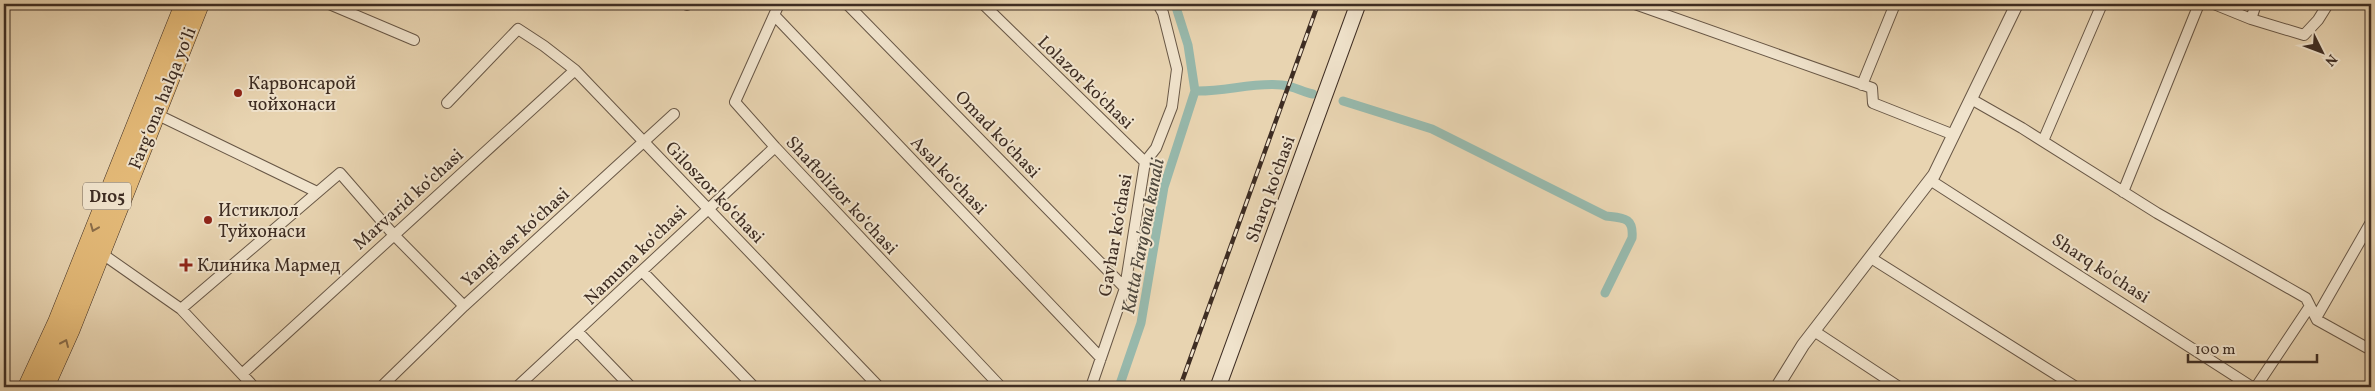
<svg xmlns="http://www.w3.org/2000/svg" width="2375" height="391" viewBox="0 0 2375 391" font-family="Vollkorn,serif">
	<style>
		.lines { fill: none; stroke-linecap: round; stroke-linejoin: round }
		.canal { stroke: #97b8ab; stroke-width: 9 }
		.minor-casing { stroke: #685746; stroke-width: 12 }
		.tertiary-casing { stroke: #685746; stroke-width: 14 }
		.secondary-casing { stroke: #3e2d23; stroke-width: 17 }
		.trunk-casing { stroke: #3e2d23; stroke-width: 19 }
		.minor { stroke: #f0e3cc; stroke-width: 10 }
		.tertiary { stroke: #f0e3cc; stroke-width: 12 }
		.secondary { stroke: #f0e3cc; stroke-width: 15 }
		.trunk { stroke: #e4ba78; stroke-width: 18 }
		.rail-casing { stroke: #3e2d23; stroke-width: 4.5 }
		.rail { stroke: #f0e3cc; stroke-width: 2.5; stroke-dasharray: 8; stroke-linecap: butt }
		.oneway { stroke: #896c49 }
		.poi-dot { fill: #8f2418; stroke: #f0e3cc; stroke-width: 2 }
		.labels { text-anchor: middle; stroke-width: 4; stroke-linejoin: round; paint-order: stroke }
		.shield { fill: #f0e3cc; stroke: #736456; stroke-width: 1 }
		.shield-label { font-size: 16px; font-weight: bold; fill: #3e2d23 }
		.street-label { font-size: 18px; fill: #3e2d23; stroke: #f0e3cc }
		.poi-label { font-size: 18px; fill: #3e2d23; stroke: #f0e3cc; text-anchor: start }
		.water-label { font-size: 19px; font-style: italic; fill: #50493e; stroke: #f0e3cc }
	</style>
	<rect width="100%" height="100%" fill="#e8d4b1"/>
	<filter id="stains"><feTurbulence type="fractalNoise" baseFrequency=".004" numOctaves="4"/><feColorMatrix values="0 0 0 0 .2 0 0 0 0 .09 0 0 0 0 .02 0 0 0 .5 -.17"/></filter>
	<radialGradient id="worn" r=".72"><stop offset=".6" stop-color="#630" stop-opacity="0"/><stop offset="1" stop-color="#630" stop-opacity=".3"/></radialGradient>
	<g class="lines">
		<path class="canal" d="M1195 91C1224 92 1254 82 1282 85 1293 86 1303 92 1313 94
			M1343 101 1432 129 1606 216C1623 218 1634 217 1632 238L1605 293
			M1119 387 1141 323 1164 187 1195 91 1188 45 1175 4"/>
		<g class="minor-casing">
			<path id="minor" d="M329 4 414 40
				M779 4 735 102 775 147 1001 387
				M847 4 1125 288
				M983 4 1145 162
				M1635 4 1872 88 1873 103 1954 135
				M2214 4 2251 19 2304 35 2318 20 2328 4
				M687 5V4
				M774 15 1101 358
				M2251 19 2256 4
				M1862 85 1895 4
				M1971 99 2022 128 2157 213 2306 298 2317 320 2371 350
				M447 103 518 29 544 46 575 70 879 387
				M156 114 317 192
				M2043 141 2102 4
				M1930 180 2252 387
				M2123 192 2199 4
				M101 253 181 309 254 387
				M1871 258 2076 387
				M642 271 754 387
				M181 309 340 173 393 234 464 306
				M2316 318 2371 222
				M577 331 631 387
				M1814 331 1899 387
				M242 374 575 70
				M381 387 464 306 674 114
				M517 387 775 147
				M1091 387 1125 288 1145 162 1156 148 1172 107 1177 69 1163 13 1158 4
				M2256 387 2310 306"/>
		</g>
		<g class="tertiary-casing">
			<path id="tertiary" d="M1777 387 1803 345 1934 175 2017 4"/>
		</g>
		<g class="secondary-casing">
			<path id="secondary" d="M1218 387 1358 4"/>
		</g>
		<g class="trunk-casing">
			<path id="trunk" d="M27 387 57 322 184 4
				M45 387 71 329 200 4"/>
		</g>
		<use href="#minor" class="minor"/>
		<use href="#tertiary" class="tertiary"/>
		<use href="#secondary" class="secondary"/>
		<use href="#trunk" class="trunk"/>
		<g class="rail-casing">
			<path id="rail" d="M1180 387 1318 4"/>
		</g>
		<use href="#rail" class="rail"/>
	</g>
	<defs><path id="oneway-chevron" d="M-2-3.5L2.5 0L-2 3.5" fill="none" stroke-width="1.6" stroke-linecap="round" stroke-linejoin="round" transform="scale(1.25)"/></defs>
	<g class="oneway">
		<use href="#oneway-chevron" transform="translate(94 228) rotate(112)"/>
		<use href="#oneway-chevron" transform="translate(65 343) rotate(-66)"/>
	</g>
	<g class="poi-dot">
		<circle cx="238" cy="93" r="5"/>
		<circle cx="208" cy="220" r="5"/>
		<path d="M183.5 257.5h5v5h5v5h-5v5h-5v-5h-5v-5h5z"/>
	</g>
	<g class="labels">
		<rect class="shield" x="83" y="182.5" width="48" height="27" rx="4"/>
		<g class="shield-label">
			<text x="107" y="202">D105</text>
		</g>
		<g class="street-label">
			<text transform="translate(1086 82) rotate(44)" y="6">Lolazor ko'chasi</text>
			<text transform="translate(162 98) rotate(-68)" y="6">Farg‘ona halqa yo‘li</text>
			<text transform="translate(998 134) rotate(46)" y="6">Omad ko'chasi</text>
			<text transform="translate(949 175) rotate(46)" y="6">Asal koʻchasi</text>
			<text transform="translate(1270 189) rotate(-70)" y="6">Sharq ko'chasi</text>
			<text transform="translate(715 192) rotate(46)" y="6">Giloszor koʻchasi</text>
			<text transform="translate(842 195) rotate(47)" y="6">Shaftolizor koʻchasi</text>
			<text transform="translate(408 199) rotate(-42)" y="6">Marvarid koʻchasi</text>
			<text transform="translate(1115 235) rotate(-80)" y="6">Gavhar koʻchasi</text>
			<text transform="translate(515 237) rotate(-42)" y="6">Yangi asr koʻchasi</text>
			<text transform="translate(635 255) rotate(-44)" y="6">Namuna koʻchasi</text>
			<text transform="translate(2101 268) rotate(33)" y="6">Sharq ko'chasi</text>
		</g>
		<g class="poi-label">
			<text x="248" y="89">Карвонсарой<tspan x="248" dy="21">чойхонаси</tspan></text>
			<text x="218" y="216">Истиклол<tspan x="218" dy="21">Туйхонаси</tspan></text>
			<text x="197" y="271">Клиника Мармед</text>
		</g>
		<g class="water-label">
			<text transform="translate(1142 236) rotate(-79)" y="7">Katta Farg'ona kanali</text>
		</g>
	</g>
	<rect width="2375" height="391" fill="none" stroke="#e8d4b1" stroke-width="20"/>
	<rect x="5" y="5" width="2365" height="381" fill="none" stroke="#3e2d23" stroke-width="2.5"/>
	<rect x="10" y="10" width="2355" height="371" fill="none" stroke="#3e2d23"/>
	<g transform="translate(2322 52) rotate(132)" stroke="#f0e3cc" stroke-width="4" paint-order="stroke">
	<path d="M0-4L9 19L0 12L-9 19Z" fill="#3e2d23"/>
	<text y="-8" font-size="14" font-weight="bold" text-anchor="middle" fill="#3e2d23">N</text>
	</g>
	<path d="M2188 354v8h129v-8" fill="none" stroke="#3e2d23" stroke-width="2.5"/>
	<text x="2195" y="354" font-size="15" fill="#3e2d23" stroke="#f0e3cc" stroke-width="4" paint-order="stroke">100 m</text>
	<rect width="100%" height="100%" filter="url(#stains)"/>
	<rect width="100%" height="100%" fill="url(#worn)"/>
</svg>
